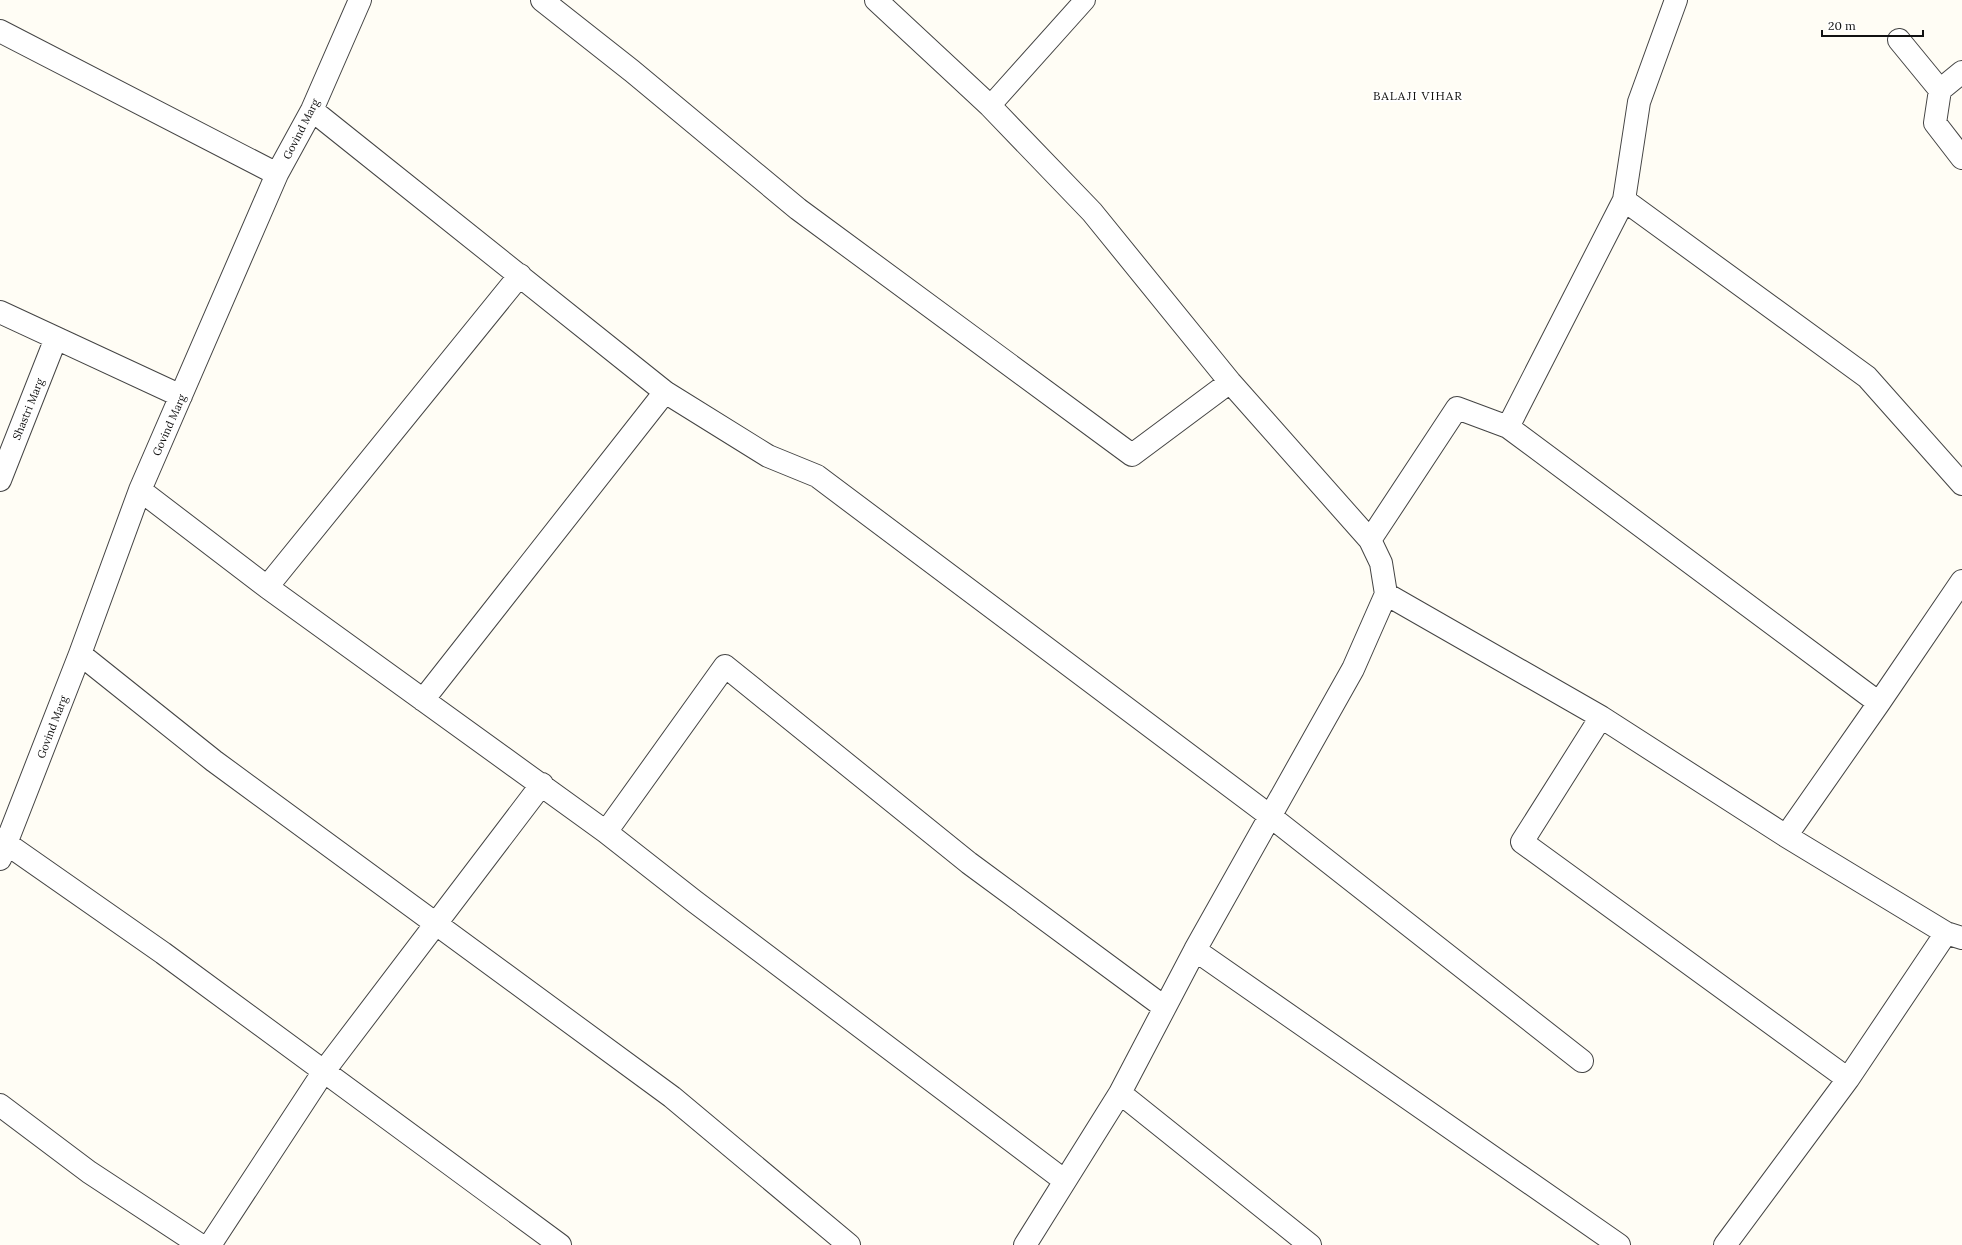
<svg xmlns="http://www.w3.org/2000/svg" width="1962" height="1245" viewBox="0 0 1962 1245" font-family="Lora,serif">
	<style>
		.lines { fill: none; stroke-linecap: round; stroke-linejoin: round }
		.lane-casing { stroke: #444; stroke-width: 22 }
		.street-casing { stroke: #444; stroke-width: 24 }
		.lane { stroke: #fff; stroke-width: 20 }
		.street { stroke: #fff; stroke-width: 22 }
		.labels { text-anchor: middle; stroke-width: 4; stroke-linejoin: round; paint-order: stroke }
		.street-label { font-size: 11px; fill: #111; stroke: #fff }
		.neighbourhood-label { font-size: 12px; letter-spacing: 1px; fill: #111; stroke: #fff }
	</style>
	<rect width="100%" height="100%" fill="#fffdf5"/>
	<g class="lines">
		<g class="lane-casing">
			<path id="lane" d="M990 106 1085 0"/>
		</g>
		<g class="street-casing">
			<path id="street" d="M542 0 632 71 798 209 1132 455 1230 382
				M876 0 990 106 1092 212 1230 382 1370 540 1381 563 1386 594 1353 669 1195 950 1120 1093 1310 1245
				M1676 0 1639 102 1624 200 1867 377 1962 484
				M0 31 277 174
				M1899 40 1940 90
				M1962 72 1940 90 1935 123 1962 158
				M312 110 665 392 768 456 817 476 1270 816 1582 1061
				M0 312 181 396
				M1508 427 1624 200
				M0 480 56 338
				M140 490 267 587 606 832 694 901 1065 1181
				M1370 540 1457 408 1508 427 1879 703
				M267 587 520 275
				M1386 594 1601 717 1522 842 1848 1079
				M80 654 214 761 672 1097 849 1245
				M423 700 665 392
				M1601 717 1786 836 1879 703 1962 581
				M606 832 725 666 969 863 1164 1007
				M1786 836 1946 933
				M0 839 163 953 560 1245
				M0 859 80 654 140 490 277 174 312 110 360 0
				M1195 950 1619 1245
				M0 1105 89 1172 200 1245
				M210 1245 324 1071 542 784
				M1025 1245 1120 1093
				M1725 1245 1848 1079 1946 933 1962 938"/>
		</g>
		<use href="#lane" class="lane"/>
		<use href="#street" class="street"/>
	</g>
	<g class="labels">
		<g class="street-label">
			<text transform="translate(301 129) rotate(-63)" y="4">Govind Marg</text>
			<text transform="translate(28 409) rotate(-68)" y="4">Shastri Marg</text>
			<text transform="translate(169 425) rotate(-66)" y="4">Govind Marg</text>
			<text transform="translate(52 727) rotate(-69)" y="4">Govind Marg</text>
		</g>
		<g class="neighbourhood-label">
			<text x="1418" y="100">BALAJI VIHAR</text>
		</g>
	</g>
	<path d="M1822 30v6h101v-6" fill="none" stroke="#111111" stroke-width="2"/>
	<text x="1828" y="30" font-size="12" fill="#111111" stroke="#ffffff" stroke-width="3" paint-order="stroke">20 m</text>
</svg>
